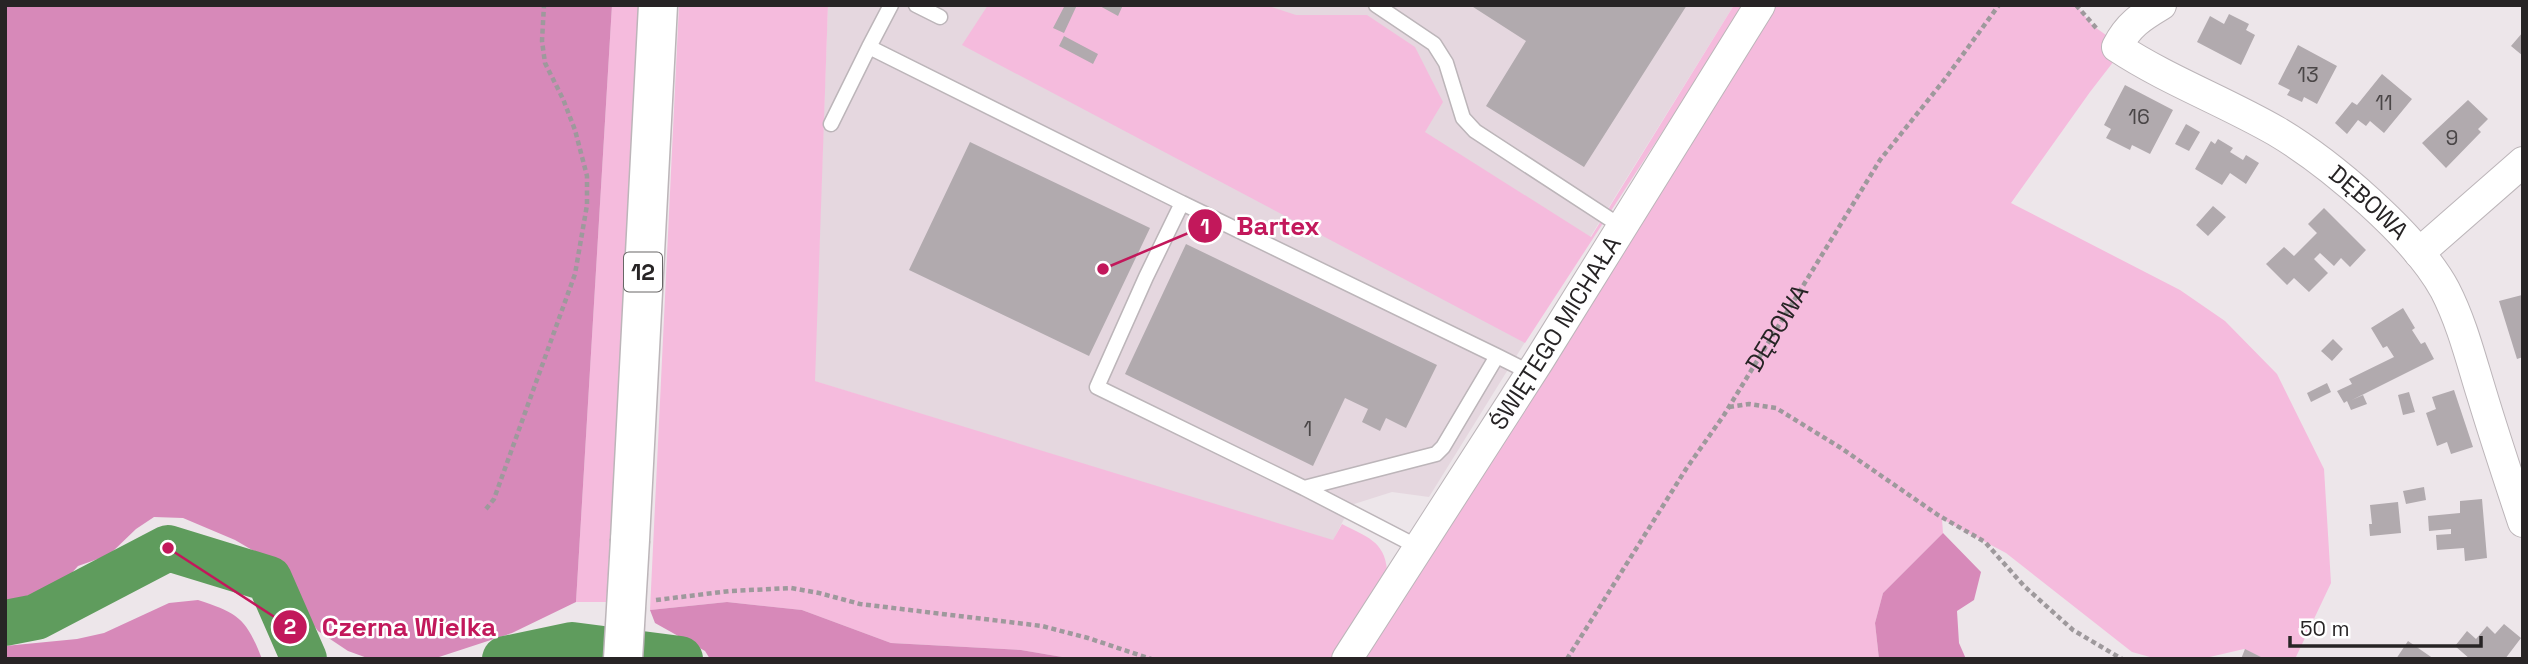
<svg xmlns="http://www.w3.org/2000/svg" width="2528" height="664" viewBox="0 0 2528 664" font-family="'Space Grotesk',sans-serif">
	<style>
		.built { fill: #e5d7df }
		.green { fill: #f5bbdd }
		.forest { fill: #d789b9 }
		.lines { fill: none; stroke-linecap: round; stroke-linejoin: round }
		.river { stroke: #5f9c5d; stroke-width: 46 }
		.building { fill: #b1aaae }
		.service-casing { stroke: #bcb5b9; stroke-width: 17 }
		.minor-casing { stroke: #bcb5b9; stroke-width: 32 }
		.primary-casing { stroke: #bcb5b9; stroke-width: 41 }
		.path { stroke: #9e999c; stroke-width: 4.5; stroke-dasharray: 5 3.5; stroke-linecap: butt }
		.service { stroke: #fff; stroke-width: 14 }
		.minor { stroke: #fff; stroke-width: 30 }
		.primary { stroke: #fff; stroke-width: 38 }
		.primary-bridge-casing { stroke: #bcb5b9; stroke-width: 41; stroke-linecap: butt }
		.primary-bridge { stroke: #fff; stroke-width: 38 }
		.labels { text-anchor: middle; stroke-width: 5; stroke-linejoin: round; paint-order: stroke }
		.number-label { font-size: 21px; fill: #4a4647 }
		.shield { fill: #fff; stroke: #686666; stroke-width: 2 }
		.shield-label { font-size: 23px; font-weight: bold; fill: #272425 }
		.street-label { font-size: 24px; fill: #272425; stroke: #fff }
		.leader { fill: none; stroke: #c2185b; stroke-width: 2.5 }
		.callout-dot { fill: #c2185b; stroke: #fff; stroke-width: 2.5 }
		.mark-label { font-size: 21px; text-anchor: middle; font-weight: bold; fill: #fff }
		.callout-label { font-size: 26px; text-anchor: middle; font-weight: bold; fill: #c2185b; stroke: #fff; stroke-width: 5; stroke-linejoin: round; paint-order: stroke }
	</style>
	<rect width="100%" height="100%" fill="#ede6ea"/>
	<path class="built" d="M828 5H1734L1429 497 1392 492 1351 505 1333 541 814 381Z"/>
	<path class="green" d="M612 5H643L609 602H576Z
		M679 5H828L815 381 1333 540 1342 524C1365 536 1385 541 1387 570L1331 659H1074L1021 650 891 643 802 610 727 602 650 610Z
		M988 5H1265L1296 15H1367L1415 47 1443 102 1425 132 1591 237 1734 5H1745L1525 343 962 45Z
		M1776 5H2076L2092 25 2124 48 2090 92 2011 203 2180 290 2225 321 2277 374 2324 469 2331 583 2295 659H2265L2244 649 2201 659H2157L2132 652 2006 553 1942 519 1943 533 1883 593 1875 623 1879 659H1362L1552 367Z"/>
	<path class="forest" d="M5 5H612L576 602 512 633 436 658 370 659 348 651 318 631 288 590 273 562 235 540 183 518 154 517 136 529 109 555 78 566 45 603 15 615 5 614Z
		M1943 533 1981 572 1974 600 1957 611 1959 643 1966 659H1879L1875 623 1883 593Z
		M198 600C238 613 246 618 262 659H5V646L77 639 104 633 169 603Z
		M727 602 802 610 891 643 1021 650 1074 659H710L705 651 655 623 650 610Z"/>
	<g class="lines">
		<path class="river" d="M5 623 36 617 168 548 269 579 304 659
			M505 659 572 645 680 659"/>
	</g>
	<path class="building" d="M1065 5H1077L1064 33 1053 28Z
		M1098 5H1123L1118 16Z
		M1470 5H1687L1584 167 1486 106 1526 41Z
		M2229 14 2249 24 2246 30 2255 35 2241 65 2197 42 2210 16 2224 24Z
		M2523 32V56L2511 46Z
		M1064 36 1098 54 1093 64 1059 46Z
		M2298 45 2337 66 2317 104 2304 97 2302 102 2287 95 2290 90 2278 84Z
		M2382 74 2412 99 2384 133 2370 121 2366 126 2358 120 2347 134 2335 123 2352 102 2357 105Z
		M2125 85 2173 110 2150 154 2132 145 2130 150 2106 138 2111 129 2104 125Z
		M2468 100 2488 119 2478 129 2481 132 2446 168 2422 143Z
		M2186 124 2200 132 2189 151 2175 144Z
		M2218 139 2233 148 2230 152 2243 160 2246 155 2259 163 2246 184 2230 173 2222 185 2195 169 2211 141 2215 144Z
		M970 142 1150 228 1089 356 909 270Z
		M2213 206 2226 217 2208 236 2196 225Z
		M2324 208 2366 250 2350 267 2341 258 2334 266 2320 253 2314 259 2328 273 2309 292 2294 278 2287 285 2266 264 2284 247 2294 256 2317 233 2308 224Z
		M1186 244 1437 365 1406 428 1386 418 1380 431 1362 422 1368 409 1345 398 1313 466 1125 374Z
		M2522 295 2523 357 2517 359 2499 301Z
		M2403 308 2415 328 2412 330 2421 344 2425 342 2434 359 2352 400 2363 395 2367 404 2351 410 2347 401 2344 403 2337 391 2352 384 2349 379 2394 357 2387 346 2383 348 2371 328Z
		M2333 339 2343 349 2332 361 2321 351Z
		M2327 383 2331 392 2311 402 2307 393Z
		M2454 390 2473 447 2451 454 2447 442 2437 446 2426 413 2436 409 2432 397Z
		M2409 392 2415 412 2403 415 2398 395Z
		M2424 487 2426 500 2406 504 2403 491Z
		M2482 499 2487 558 2465 561 2464 548 2437 550 2436 535 2451 534V529L2429 531 2428 516 2460 513V501Z
		M2398 502 2401 533 2370 536 2369 524H2372L2370 505Z
		M2504 624 2521 638 2505 659H2470L2455 646 2467 631 2476 639 2487 626 2495 634Z
		M2408 641 2434 659H2396Z
		M2245 649 2265 659H2241Z"/>
	<g class="lines">
		<g class="service-casing">
			<path id="service" d="M891 5 869 47 1182 203
				M916 5 940 17
				M1376 5 1434 44 1446 63 1463 118 1475 131 1622 227
				M831 124 869 47
				M1497 356 1443 447 1436 454 1304 488 1097 387 1146 277 1182 203 1497 356 1531 373
				M1304 488 1418 547"/>
		</g>
		<g class="minor-casing">
			<g id="minor">
				<path id="s2" d="M2161 5C2141 17 2128 25 2117 47 2167 80 2224 101 2276 131 2330 163 2416 236 2445 290 2462 323 2471 360 2482 395 2495 438 2509 480 2523 522"/>
				<path d="M2419 253 2523 162"/>
				<path id="s3" d="M1347 659 1538 362 1760 5"/>
			</g>
		</g>
		<g class="primary-casing">
			<path id="primary" d="M630 540 658 5"/>
		</g>
		<g class="path">
			<path d="M2076 5 2098 30"/>
			<path d="M1729 407 1749 404 1776 408 1841 448 1938 515 1985 542 2024 586 2073 630 2122 659"/>
			<path d="M486 509 494 499 575 274 587 205V176L575 130 563 99 545 63 542 41 544 5"/>
			<path d="M656 600 730 591 791 588 819 593 860 604 1042 626 1088 638 1151 659"/>
			<path id="s1" d="M1567 659 1686 469 1724 415 1880 160 1945 79 1999 5"/>
		</g>
		<use href="#service" class="service"/>
		<use href="#minor" class="minor"/>
		<use href="#primary" class="primary"/>
		<g class="primary-bridge-casing">
			<path id="primary-bridge" d="M623 659 630 540"/>
		</g>
		<use href="#primary-bridge" class="primary-bridge"/>
	</g>
	<g class="labels">
		<g class="number-label">
			<text x="2308" y="82">13</text>
			<text x="2384" y="110">11</text>
			<text x="2139" y="124">16</text>
			<text x="2452" y="145">9</text>
			<text x="1308" y="436">1</text>
		</g>
		<rect class="shield" x="624" y="252.5" width="38" height="39" rx="5"/>
		<g class="shield-label">
			<text x="643" y="280">12</text>
		</g>
		<g class="street-label">
			<text dy="8" stroke="none"><textPath href="#s2" startOffset="359">DĘBOWA</textPath></text>
			<text dy="8" stroke="none"><textPath href="#s1" startOffset="392">DĘBOWA</textPath></text>
			<text dy="8" stroke="none"><textPath href="#s3" startOffset="387">ŚWIĘTEGO MICHAŁA</textPath></text>
		</g>
	</g>
	<path class="leader" d="M1103 269L1205 226M168 548L290 627"/>
	<g class="callout-dot">
		<circle cx="1103" cy="269" r="7"/>
		<circle cx="168" cy="548" r="7"/>
		<circle cx="1205" cy="226" r="18"/>
		<circle cx="290" cy="627" r="18"/>
	</g>
	<g class="mark-label">
		<text x="1205" y="234">1</text>
		<text x="290" y="634">2</text>
	</g>
	<g class="callout-label">
		<text x="1278" y="235">Bartex</text>
		<text x="409" y="636">Czerna Wielka</text>
	</g>
	<rect width="2528" height="664" fill="none" stroke="#272425" stroke-width="14"/>
	<path d="M2290 636v10h191v-10" fill="none" stroke="#272425" stroke-width="3.5"/>
	<text x="2300" y="636" font-size="21" fill="#272425" stroke="#ffffff" stroke-width="5" paint-order="stroke">50 m</text>
</svg>
